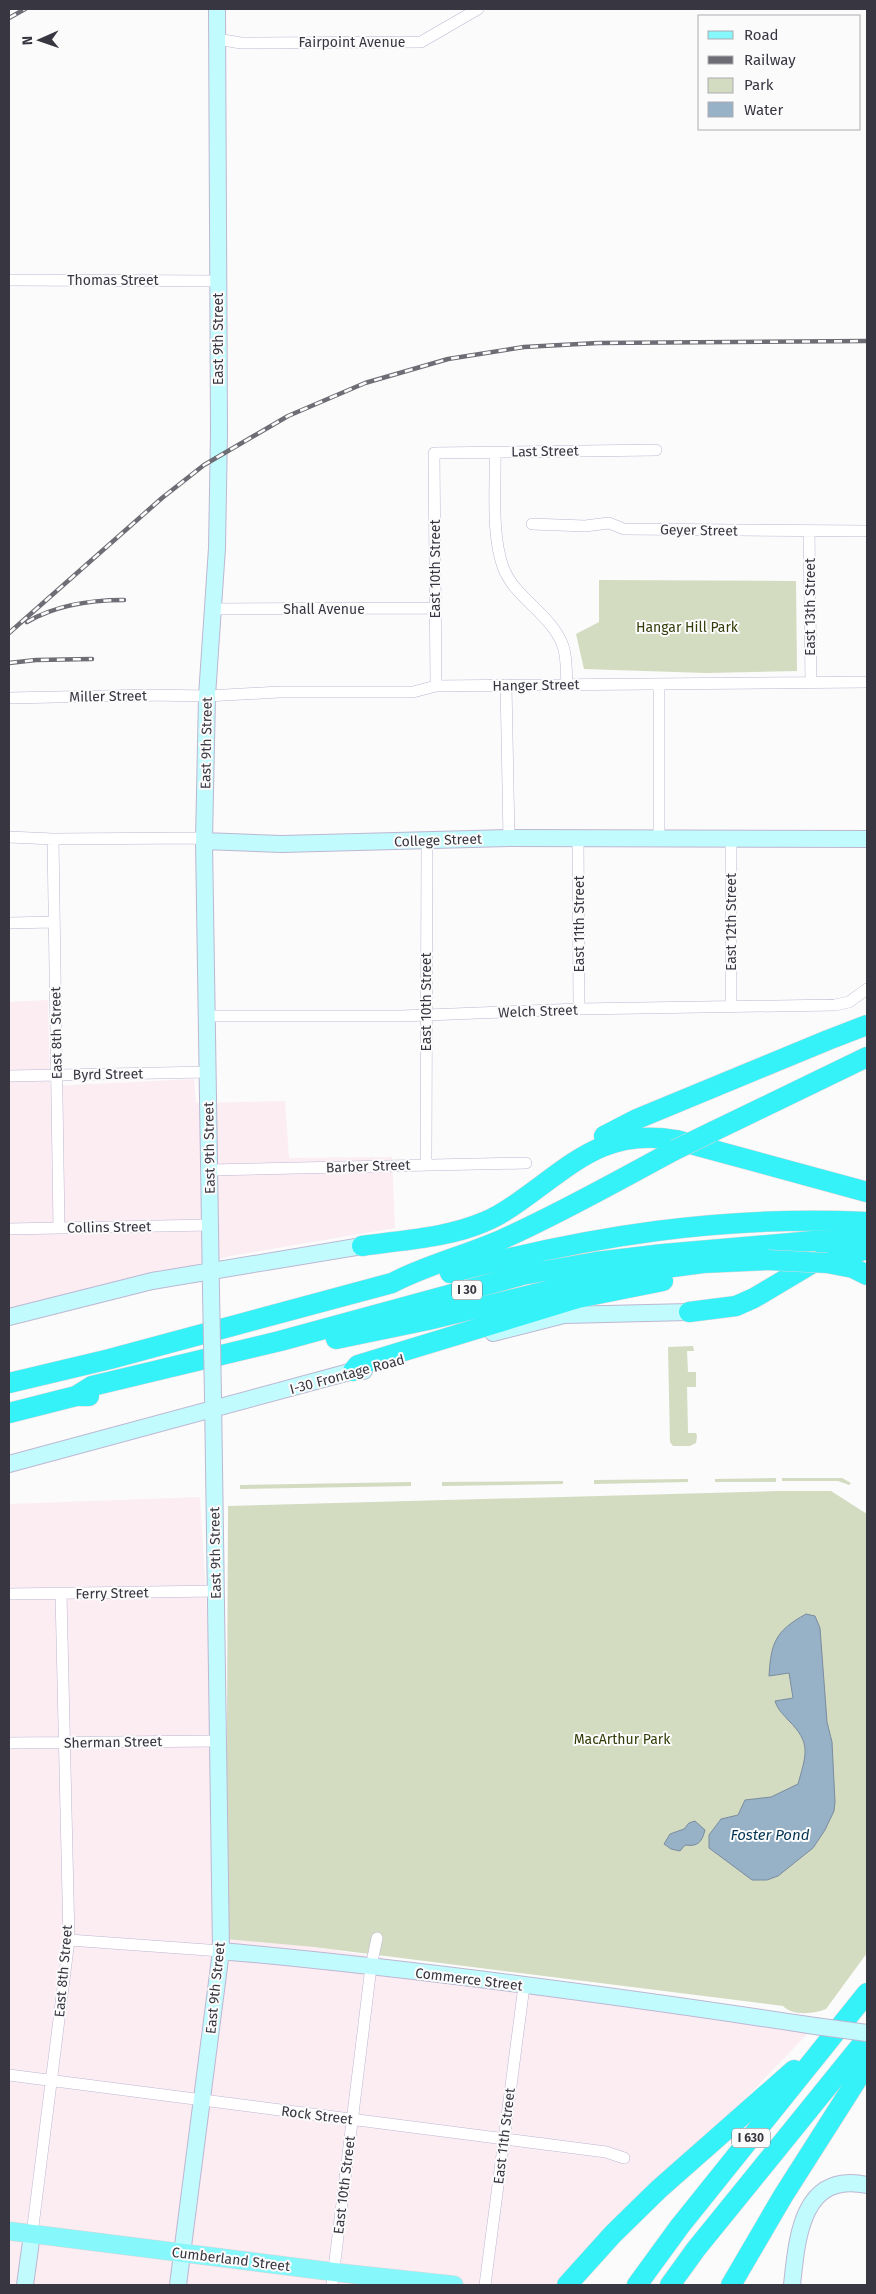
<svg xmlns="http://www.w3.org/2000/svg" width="876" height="2294" viewBox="0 0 876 2294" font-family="'Fira Sans',sans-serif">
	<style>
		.commercial { fill: #fcedf3 }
		.green { fill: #d3dbc0 }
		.water { fill: #97b1c7; stroke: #7a8c9f }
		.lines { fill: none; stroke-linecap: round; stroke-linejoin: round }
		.street-casing { stroke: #bdb7d2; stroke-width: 12 }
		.secondary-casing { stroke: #bdb7d2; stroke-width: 18 }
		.primary-casing { stroke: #d7d7d9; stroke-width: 19 }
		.highway-casing { stroke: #d7d7d9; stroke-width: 21 }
		.street { stroke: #fff; stroke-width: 11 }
		.secondary { stroke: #c2fbfd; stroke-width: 16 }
		.primary { stroke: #86f7fb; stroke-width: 18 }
		.highway { stroke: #35f1f8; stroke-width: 20 }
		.rail-casing { stroke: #6e6d75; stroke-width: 4.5 }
		.rail { stroke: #fbfbfb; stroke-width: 2.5; stroke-dasharray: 8; stroke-linecap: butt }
		.secondary-bridge-casing { stroke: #bdb7d2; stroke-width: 18; stroke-linecap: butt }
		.highway-bridge-casing { stroke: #d7d7d9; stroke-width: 21; stroke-linecap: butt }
		.secondary-bridge { stroke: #c2fbfd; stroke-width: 16 }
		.highway-bridge { stroke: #35f1f8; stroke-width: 20 }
		.labels { text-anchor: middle; stroke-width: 4; stroke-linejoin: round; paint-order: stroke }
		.shield { fill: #fbfbfb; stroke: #727179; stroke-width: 1 }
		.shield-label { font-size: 12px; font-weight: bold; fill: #383641 }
		.street-label { font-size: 14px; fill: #383641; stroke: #fbfbfb }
		.park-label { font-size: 14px; fill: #343e0a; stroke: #fbfbfb }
		.water-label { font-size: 15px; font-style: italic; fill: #033453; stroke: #fbfbfb }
	</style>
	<rect width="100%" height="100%" fill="#fbfbfb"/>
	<path class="commercial" d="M48 1000 50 1086 194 1079 196 1103 285 1101 289 1158 392 1157 395 1228 231 1256 9 1310V1002Z
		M200 1497 227 1938 314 1947 815 2026 567 2285H9V1504Z"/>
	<path class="green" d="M599 580 796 581 797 671 706 673 584 669 576 634 599 622Z
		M693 1346 694 1351H687L688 1372H696V1387H687L688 1433H696L697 1436 696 1443 690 1446H673L670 1442 668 1347Z
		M776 1478V1482H715V1479Z
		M782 1478H842L851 1483 849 1485 838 1481H782Z
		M688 1479V1482L594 1484V1480Z
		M563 1481V1484L442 1486V1482Z
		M411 1482V1486L240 1489V1485Z
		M779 1491H831L867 1514V1953L826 2009C814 2014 792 2016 783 2006L314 1947 226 1939 228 1506Z"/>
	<path class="water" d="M806 1614 815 1616 820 1628 827 1722 832 1742 835 1802 834 1811 825 1830 813 1848 778 1876 767 1880H752L709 1848V1835L721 1819 738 1815 745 1800 771 1797 798 1784C806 1755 812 1743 788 1720 782 1713 778 1710 775 1701L793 1698 789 1673 769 1676C771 1643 775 1631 806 1614Z
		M695 1821 705 1830C702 1842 698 1847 685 1845L680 1851 671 1849 664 1844 670 1834 684 1829 689 1823Z"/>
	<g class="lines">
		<g class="street-casing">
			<path id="street" d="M217 39 241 43 421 42 478 9
				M9 280 218 281
				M495 452C496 488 491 533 503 567 515 599 551 613 563 646 567 657 566 672 567 684
				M532 524 585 526 609 523 624 529 867 531
				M809 531 811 682
				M213 609 435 608
				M506 685 509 838
				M436 686 434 453 656 450
				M9 698 150 695 207 696 279 692H413L436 686 867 682
				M9 837 53 839 195 838 204 841
				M659 838V684
				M53 839 59 1228
				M578 839 579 1009
				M9 923 54 922
				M731 1006V839
				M207 1016H401L579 1009 835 1005 849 1002 867 989
				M9 1076 208 1072
				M426 1164 427 840
				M210 1170 526 1163
				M9 1229 209 1225
				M9 1594 216 1591
				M9 1743 218 1741
				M69 1940 221 1951
				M9 2075 606 2152 624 2158
				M32 2234 69 1940 61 1594
				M332 2285 371 1967 377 1938
				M485 2285 524 1986"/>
		</g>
		<g class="secondary-casing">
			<path id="secondary" d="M204 841 282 844 509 838 867 839
				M211 1291 204 841 207 696 217 548 219 433 217 9
				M9 1317 152 1281 362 1246
				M493 1333 564 1315 689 1312
				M9 1464 353 1371H364
				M221 1951C420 1969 618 1996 815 2026
				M25 2285 32 2234
				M178 2285 221 1951 213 1396
				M792 2285C797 2239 801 2171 867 2185"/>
		</g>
		<g class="primary-casing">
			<path id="primary" d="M9 2231 342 2273 454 2285"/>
		</g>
		<g class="highway-casing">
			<path id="highway" d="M712 1132 867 1057
				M604 1136 637 1119 828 1040 867 1025
				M362 1246C402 1240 447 1238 484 1222 497 1217 509 1209 520 1201 574 1163 605 1128 676 1140L867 1192
				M827 1263 853 1268 867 1275
				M450 1273C590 1236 722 1215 867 1222
				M689 1312 736 1306 754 1298 813 1263 837 1254 861 1251
				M336 1339 428 1320 612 1275 703 1263 768 1260
				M353 1371 358 1365 578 1298 663 1281
				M9 1383 110 1359 392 1283C428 1264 468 1255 505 1238 563 1212 619 1180 675 1150
				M76 1396 92 1386 280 1341 522 1275 596 1262 663 1254 813 1241H867
				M9 1413 76 1396H89
				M567 2285 613 2234 659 2189 794 2070
				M637 2285 680 2226 867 1993
				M670 2285 696 2249 867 2038
				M731 2285 783 2196 867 2064"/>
		</g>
		<use href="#street" class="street"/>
		<use href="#secondary" class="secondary"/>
		<use href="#primary" class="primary"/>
		<use href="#highway" class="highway"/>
		<g class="rail-casing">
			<path id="rail" d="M9 18 25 9
				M27 622C56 605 90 600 124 600
				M9 633 162 498 204 465 288 416 365 383 448 359 524 347 598 343 867 341
				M9 663 36 660 92 659"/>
		</g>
		<use href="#rail" class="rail"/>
		<g class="secondary-bridge-casing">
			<path id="secondary-bridge" d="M211 1291 213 1396
				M815 2026 867 2033"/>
		</g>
		<g class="highway-bridge-casing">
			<path id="highway-bridge" d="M675 1150 712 1132
				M768 1260 827 1263"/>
		</g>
		<use href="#secondary-bridge" class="secondary-bridge"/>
		<use href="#highway-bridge" class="highway-bridge"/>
	</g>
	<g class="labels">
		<g class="shield">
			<rect x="452" y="1280.5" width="30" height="19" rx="4"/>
			<rect x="732" y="2128.5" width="38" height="19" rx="4"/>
		</g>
		<g class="shield-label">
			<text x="467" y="1294">I 30</text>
			<text x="751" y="2142">I 630</text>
		</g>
		<g class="street-label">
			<text x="352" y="47">Fairpoint Avenue</text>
			<text x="113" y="285">Thomas Street</text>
			<text transform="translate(218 339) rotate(-90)" y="5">East 9th Street</text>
			<text transform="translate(545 451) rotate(-1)" y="5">Last Street</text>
			<text transform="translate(699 530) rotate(1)" y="5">Geyer Street</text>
			<text transform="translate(435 569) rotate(-90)" y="5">East 10th Street</text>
			<text transform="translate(810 607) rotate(-90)" y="5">East 13th Street</text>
			<text x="324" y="614">Shall Avenue</text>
			<text transform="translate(536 685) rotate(-1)" y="5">Hanger Street</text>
			<text transform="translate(108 696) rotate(-1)" y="5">Miller Street</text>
			<text transform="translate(206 743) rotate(-89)" y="5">East 9th Street</text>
			<text transform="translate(438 840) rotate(-2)" y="5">College Street</text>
			<text transform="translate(731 922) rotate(-90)" y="5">East 12th Street</text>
			<text transform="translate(579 924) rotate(-90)" y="5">East 11th Street</text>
			<text transform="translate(426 1002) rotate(-90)" y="5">East 10th Street</text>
			<text transform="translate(538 1011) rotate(-2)" y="5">Welch Street</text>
			<text transform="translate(56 1033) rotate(-91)" y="5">East 8th Street</text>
			<text transform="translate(108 1074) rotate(-1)" y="5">Byrd Street</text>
			<text transform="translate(209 1148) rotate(-91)" y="5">East 9th Street</text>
			<text transform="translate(368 1166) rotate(-2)" y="5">Barber Street</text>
			<text transform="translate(109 1227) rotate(-1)" y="5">Collins Street</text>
			<text transform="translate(347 1374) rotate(-15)" y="5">I-30 Frontage Road</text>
			<text transform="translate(215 1553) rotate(-91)" y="5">East 9th Street</text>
			<text transform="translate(112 1593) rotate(-1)" y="5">Ferry Street</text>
			<text transform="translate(113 1742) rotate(-1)" y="5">Sherman Street</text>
			<text transform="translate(63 1971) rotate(-85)" y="5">East 8th Street</text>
			<text transform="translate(469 1979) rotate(7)" y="5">Commerce Street</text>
			<text transform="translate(215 1988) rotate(-84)" y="5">East 9th Street</text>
			<text transform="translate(317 2115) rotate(7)" y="5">Rock Street</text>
			<text transform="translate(504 2136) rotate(-83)" y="5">East 11th Street</text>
			<text transform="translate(344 2185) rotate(-83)" y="5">East 10th Street</text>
			<text transform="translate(231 2259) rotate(7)" y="5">Cumberland Street</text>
		</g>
		<g class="park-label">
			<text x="687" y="632">Hangar Hill Park</text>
			<text x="622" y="1744">MacArthur Park</text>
		</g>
		<g class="water-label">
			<text x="770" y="1840">Foster Pond</text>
		</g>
	</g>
	<rect width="876" height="2294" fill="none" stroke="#383641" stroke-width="20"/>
	<rect x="698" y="15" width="162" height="115" fill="#fbfbfb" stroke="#adacb1"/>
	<rect x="708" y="31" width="25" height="8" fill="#86f7fb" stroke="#adacb1"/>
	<text x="744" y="40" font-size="15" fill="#383641">Road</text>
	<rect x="708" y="56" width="25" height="8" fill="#6e6d75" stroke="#adacb1"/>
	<text x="744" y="65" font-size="15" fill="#383641">Railway</text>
	<rect x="708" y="78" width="25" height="15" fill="#d3dbc0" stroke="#adacb1"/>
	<text x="744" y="90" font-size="15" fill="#383641">Park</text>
	<rect x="708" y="102" width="25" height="15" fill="#97b1c7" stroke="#adacb1"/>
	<text x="744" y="115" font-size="15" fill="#383641">Water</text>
	<g transform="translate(40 40) rotate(268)" stroke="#fbfbfb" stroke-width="4" paint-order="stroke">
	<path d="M0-4L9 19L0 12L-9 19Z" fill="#383641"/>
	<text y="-8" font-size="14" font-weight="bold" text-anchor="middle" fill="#383641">N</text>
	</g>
</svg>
